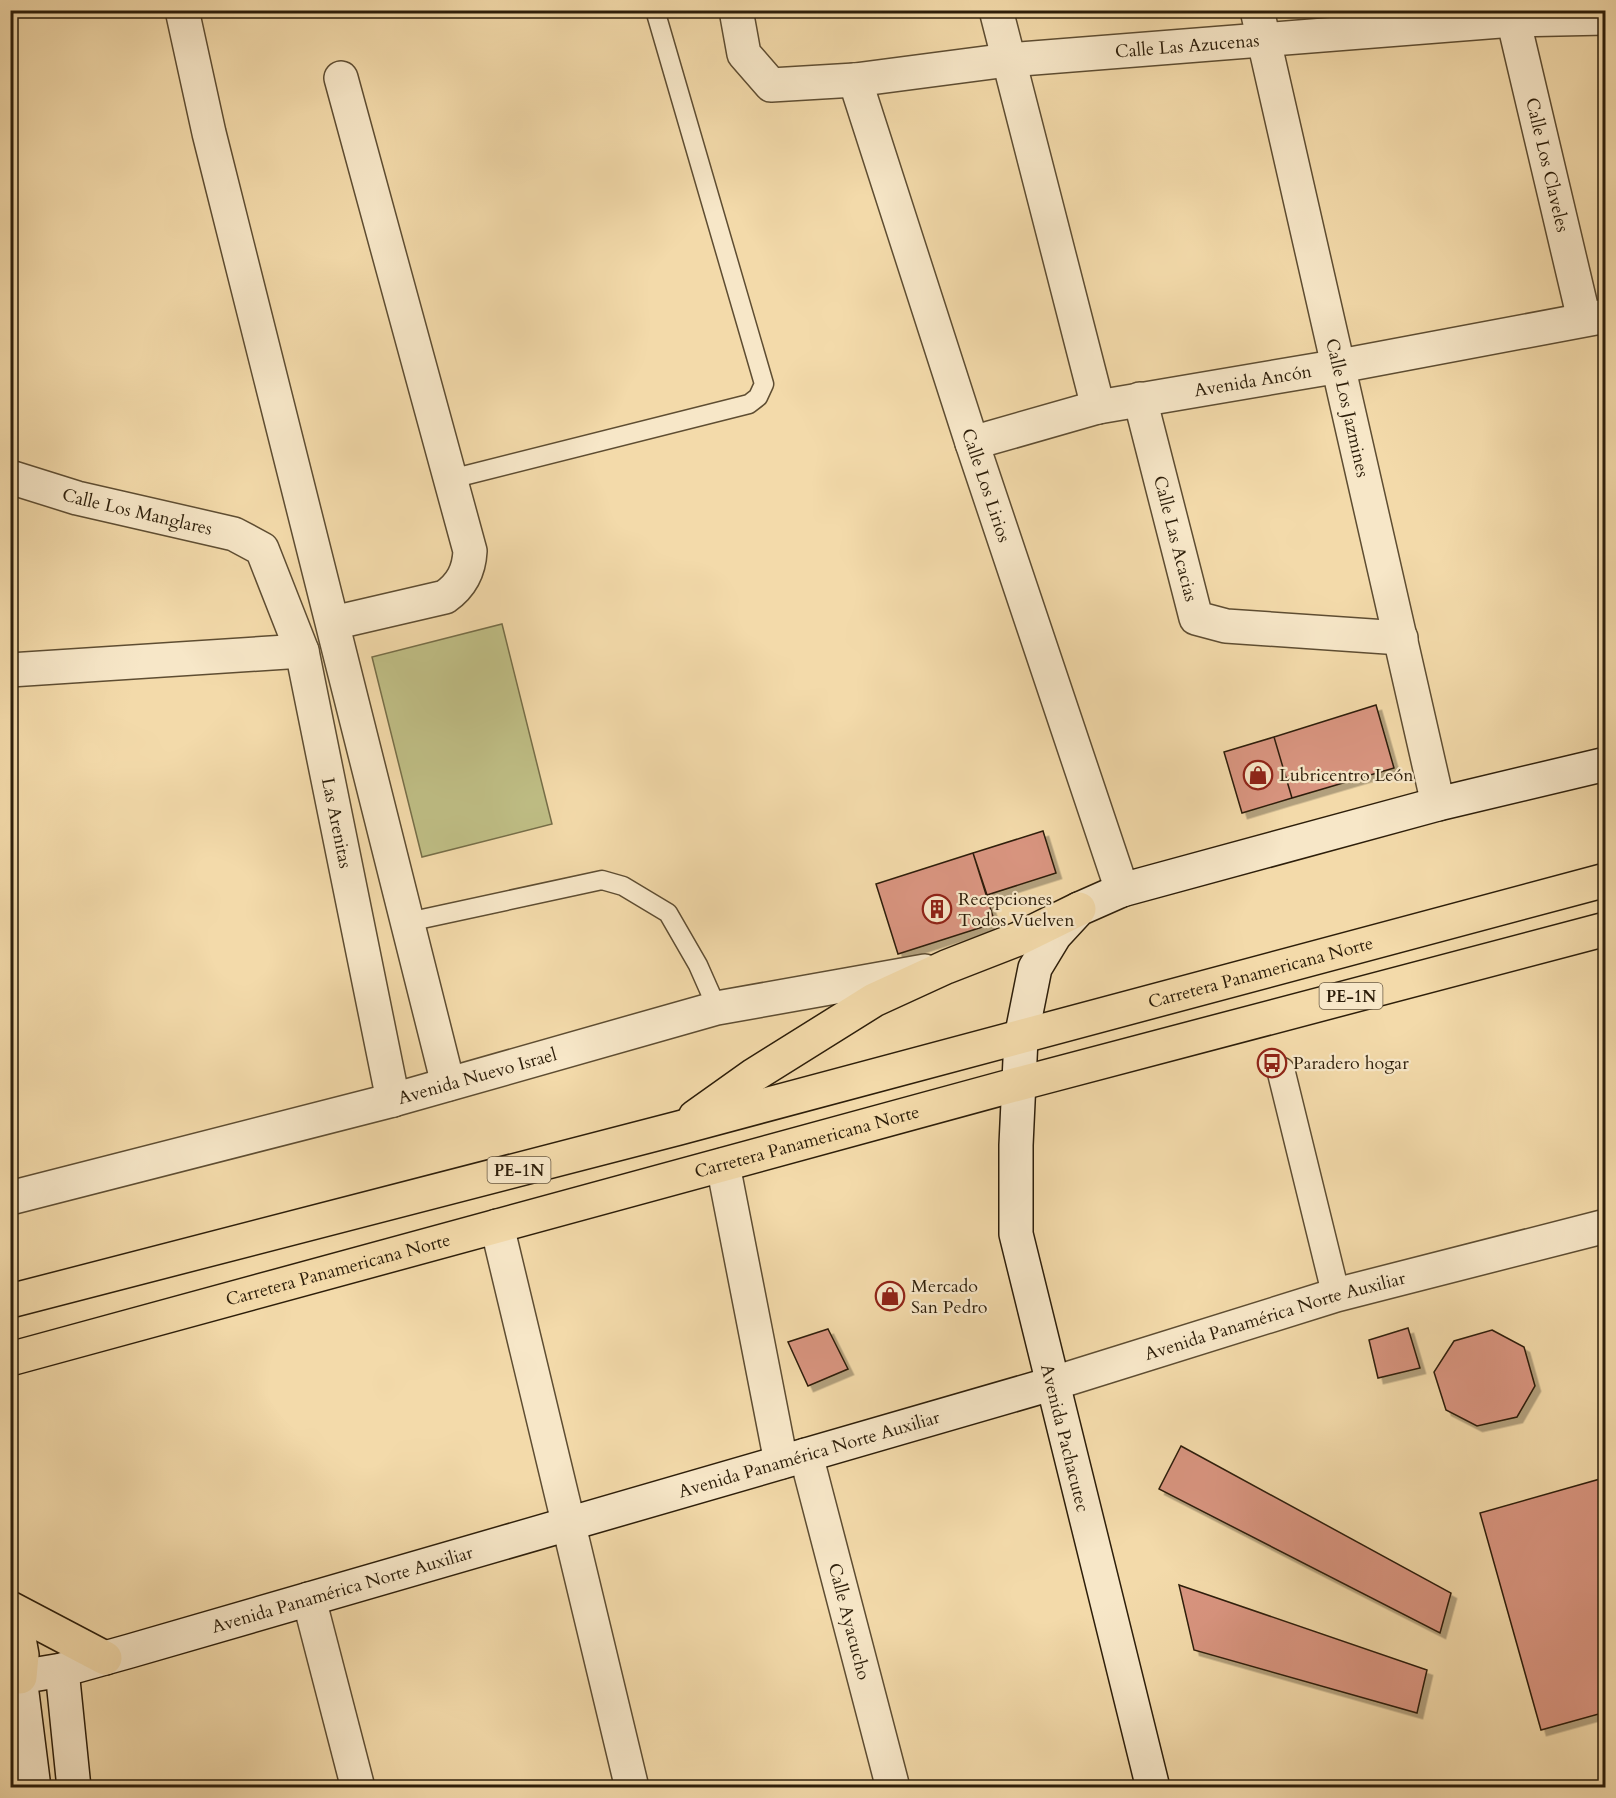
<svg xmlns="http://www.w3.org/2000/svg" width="1616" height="1798" viewBox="0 0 1616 1798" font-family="Cardo,serif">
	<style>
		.green { fill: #bfbe85; stroke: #766e48; stroke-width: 1.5 }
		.building { fill: #d99580; stroke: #2d1e0a; stroke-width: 1.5; filter: url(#shadow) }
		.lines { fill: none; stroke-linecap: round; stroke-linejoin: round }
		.service-casing { stroke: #5e4d32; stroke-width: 21 }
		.pedestrian-casing { stroke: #5e4d32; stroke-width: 30 }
		.minor-casing { stroke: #5e4d32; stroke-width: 36 }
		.tertiary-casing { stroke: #5e4d32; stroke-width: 36 }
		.secondary-casing { stroke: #2d1e0a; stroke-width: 36 }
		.trunk-casing { stroke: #2d1e0a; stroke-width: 36 }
		.service { stroke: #f7e7c8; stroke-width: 18 }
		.pedestrian { stroke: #f7e7c8; stroke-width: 27 }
		.minor { stroke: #f7e7c8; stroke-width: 33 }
		.tertiary { stroke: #f7e7c8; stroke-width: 33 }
		.secondary { stroke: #f7e7c8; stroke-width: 33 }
		.trunk { stroke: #f3daaa; stroke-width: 33 }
		.labels { text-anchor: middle; stroke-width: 4.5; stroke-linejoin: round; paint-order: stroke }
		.shield { fill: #f7e7c8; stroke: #6a5a43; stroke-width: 1.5 }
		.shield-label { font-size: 16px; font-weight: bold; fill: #2d1e0a }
		.street-label { font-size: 18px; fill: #2d1e0a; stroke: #f7e7c8 }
		.poi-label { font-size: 18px; fill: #2d1e0a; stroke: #f7e7c8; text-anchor: start }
	</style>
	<defs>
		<filter id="shadow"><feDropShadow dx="5.5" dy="5.5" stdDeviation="0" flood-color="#0004"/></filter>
	</defs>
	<rect width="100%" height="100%" fill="#f3daaa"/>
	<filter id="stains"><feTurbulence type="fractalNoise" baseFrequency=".00333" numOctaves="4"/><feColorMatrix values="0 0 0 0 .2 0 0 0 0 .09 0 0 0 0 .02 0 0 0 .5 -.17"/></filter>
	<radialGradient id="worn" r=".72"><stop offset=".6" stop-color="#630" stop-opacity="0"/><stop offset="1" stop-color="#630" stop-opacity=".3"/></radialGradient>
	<path class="green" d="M502 624 552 824 422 857 372 657Z"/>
	<path class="building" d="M1376 705 1394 768 1292 798 1274 737Z
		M1274 737 1292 798 1242 813 1224 752Z
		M1043 831 1056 873 987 895 973 853Z
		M973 853 995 923 898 954 876 884Z
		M1408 1328 1420 1368 1378 1378 1369 1340Z
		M828 1329 848 1369 808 1386 788 1342Z
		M1492 1330 1524 1347 1535 1386 1517 1417 1477 1426 1446 1410 1434 1372 1454 1341Z
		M1181 1446 1451 1593 1440 1633 1159 1489Z
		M1600 1479 1606 1501V1712L1541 1730 1480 1513Z
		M1179 1585 1427 1670 1417 1713 1194 1650Z"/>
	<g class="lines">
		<g class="service-casing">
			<path id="service" d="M451 479 749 404 758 397 764 384 655 10
				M408 922 602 880 623 886 668 913 698 965 717 1008"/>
		</g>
		<g class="pedestrian-casing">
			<path id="pedestrian" d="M1281 1071 1336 1295"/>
		</g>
		<g class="minor-casing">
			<g id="minor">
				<path d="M182 10 209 133 448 1084"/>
				<path id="s1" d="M736 10 744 54 771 85 855 80 1008 60 1513 20 1606 18"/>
				<path d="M996 10 1098 407"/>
				<path id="s2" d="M1257 10 1438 804"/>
				<path id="s3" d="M1511 10 1584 319"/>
				<path id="s4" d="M855 80 972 443 1122 890"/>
				<path id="s5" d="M1140 399 1196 618 1226 626 1401 638"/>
				<path id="s6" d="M972 443 1098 407 1340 366 1606 316"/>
				<path id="s7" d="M10 477 77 498 234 534 262 549 302 651 393 1100"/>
				<path d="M333 623 445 597C462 585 469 571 470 551L341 78"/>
				<path d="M10 670 302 651"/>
				<path d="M723 1165 781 1462"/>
				<path id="s8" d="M10 1198 393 1100 717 1008 925 971"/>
				<path d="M497 1226 632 1788"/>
				<path id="s9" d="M806 1455 893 1788"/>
				<path d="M309 1599 358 1788"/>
			</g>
		</g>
		<g class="tertiary-casing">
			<g id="tertiary">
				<path id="s10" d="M1051 1384 1336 1295 1606 1226"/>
			</g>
		</g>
		<g class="secondary-casing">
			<g id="secondary">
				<path d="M62 1670 74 1788"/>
				<path id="s11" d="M34 1788 20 1677 62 1670 130 1651 1051 1384"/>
				<path d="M1153 1788 1016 1234V1145L1021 1038 1035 968 1055 935 1079 909 1122 890 1438 804 1606 764"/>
			</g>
		</g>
		<g class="trunk-casing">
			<g id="trunk">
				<path d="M695 1117 754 1075 874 1000 946 967 1018 939 1079 909"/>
				<path id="s12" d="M10 1301 679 1128 1606 880"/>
				<path id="s13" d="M10 1359 1018 1084 1606 929"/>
				<path d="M10 1608 105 1658"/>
				<path d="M14 1611 22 1655 20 1677"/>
			</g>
		</g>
		<use href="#service" class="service"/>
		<use href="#pedestrian" class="pedestrian"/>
		<use href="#minor" class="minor"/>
		<use href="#tertiary" class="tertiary"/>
		<use href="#secondary" class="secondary"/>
		<use href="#trunk" class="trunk"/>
	</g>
	<defs>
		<g id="shop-ring" transform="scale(1.5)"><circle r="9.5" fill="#f7e7c8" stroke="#8f2418" stroke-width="1.5"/><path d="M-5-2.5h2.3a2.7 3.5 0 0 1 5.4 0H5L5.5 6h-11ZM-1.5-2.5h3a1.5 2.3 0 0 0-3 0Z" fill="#8f2418"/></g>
		<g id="building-ring" transform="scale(1.5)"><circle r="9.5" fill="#f7e7c8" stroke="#8f2418" stroke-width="1.5"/><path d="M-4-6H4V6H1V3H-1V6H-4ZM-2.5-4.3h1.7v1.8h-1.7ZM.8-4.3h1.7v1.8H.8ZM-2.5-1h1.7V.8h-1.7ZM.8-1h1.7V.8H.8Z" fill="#8f2418"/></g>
		<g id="bus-ring" transform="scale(1.5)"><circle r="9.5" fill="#f7e7c8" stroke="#8f2418" stroke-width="1.5"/><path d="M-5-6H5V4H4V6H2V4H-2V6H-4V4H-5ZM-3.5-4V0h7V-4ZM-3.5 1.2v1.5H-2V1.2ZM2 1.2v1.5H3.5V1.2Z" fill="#8f2418"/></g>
	</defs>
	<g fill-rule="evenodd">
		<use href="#shop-ring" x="1258" y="775"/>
		<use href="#building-ring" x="937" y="909"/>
		<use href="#bus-ring" x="1272" y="1063"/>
		<use href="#shop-ring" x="890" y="1296"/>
	</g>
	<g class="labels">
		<g class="shield">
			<rect x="1319.5" y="983" width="63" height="26" rx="4.5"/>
			<rect x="487.5" y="1157" width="63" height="26" rx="4.5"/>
		</g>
		<g class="shield-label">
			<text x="1351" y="1002">PE-1N</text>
			<text x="519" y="1176">PE-1N</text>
		</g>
		<g class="street-label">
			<text dy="6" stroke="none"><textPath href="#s1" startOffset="504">Calle Las Azucenas</textPath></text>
			<text dy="6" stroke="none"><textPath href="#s3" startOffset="159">Calle Los Claveles</textPath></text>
			<text dy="6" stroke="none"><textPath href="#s6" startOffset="288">Avenida Ancón</textPath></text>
			<text dy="6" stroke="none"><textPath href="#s2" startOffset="408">Calle Los Jazmines</textPath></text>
			<text dy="6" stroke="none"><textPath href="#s4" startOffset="426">Calle Los Lirios</textPath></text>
			<text dy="6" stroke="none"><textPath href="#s7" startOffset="132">Calle Los Manglares</textPath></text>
			<text dy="6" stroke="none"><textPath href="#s5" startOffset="144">Calle Las Acacias</textPath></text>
			<text dy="6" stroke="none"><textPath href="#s7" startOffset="548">Las Arenitas</textPath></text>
			<text dy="6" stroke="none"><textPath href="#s12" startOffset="1293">Carretera Panamericana Norte</textPath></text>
			<text dy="6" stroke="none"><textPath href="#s8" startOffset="483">Avenida Nuevo Israel</textPath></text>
			<text dy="6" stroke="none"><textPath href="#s13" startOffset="826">Carretera Panamericana Norte</textPath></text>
			<text dy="6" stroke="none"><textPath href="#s13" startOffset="340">Carretera Panamericana Norte</textPath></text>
			<text dy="6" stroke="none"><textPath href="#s10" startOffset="234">Avenida Panamérica Norte Auxiliar</textPath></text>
			<text transform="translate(1065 1438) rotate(76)" y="6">Avenida Pachacutec</text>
			<text dy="6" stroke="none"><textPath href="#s11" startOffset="932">Avenida Panamérica Norte Auxiliar</textPath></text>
			<text dy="6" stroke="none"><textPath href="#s11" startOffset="446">Avenida Panamérica Norte Auxiliar</textPath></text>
			<text dy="6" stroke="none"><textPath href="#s9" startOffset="172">Calle Ayacucho</textPath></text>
		</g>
		<g class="poi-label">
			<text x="1279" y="781">Lubricentro León</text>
			<text x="958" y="905">Recepciones<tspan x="958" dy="21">Todos Vuelven</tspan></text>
			<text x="1293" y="1069">Paradero hogar</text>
			<text x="911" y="1292">Mercado<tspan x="911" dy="21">San Pedro</tspan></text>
		</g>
	</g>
	<rect width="1616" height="1798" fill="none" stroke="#f3daaa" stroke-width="36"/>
	<rect x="12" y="12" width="1592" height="1774" fill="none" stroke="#2d1e0a" stroke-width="3"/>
	<rect x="18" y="18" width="1580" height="1762" fill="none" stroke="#2d1e0a" stroke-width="1.5"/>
	<rect width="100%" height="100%" filter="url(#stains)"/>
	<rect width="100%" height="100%" fill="url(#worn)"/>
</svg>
